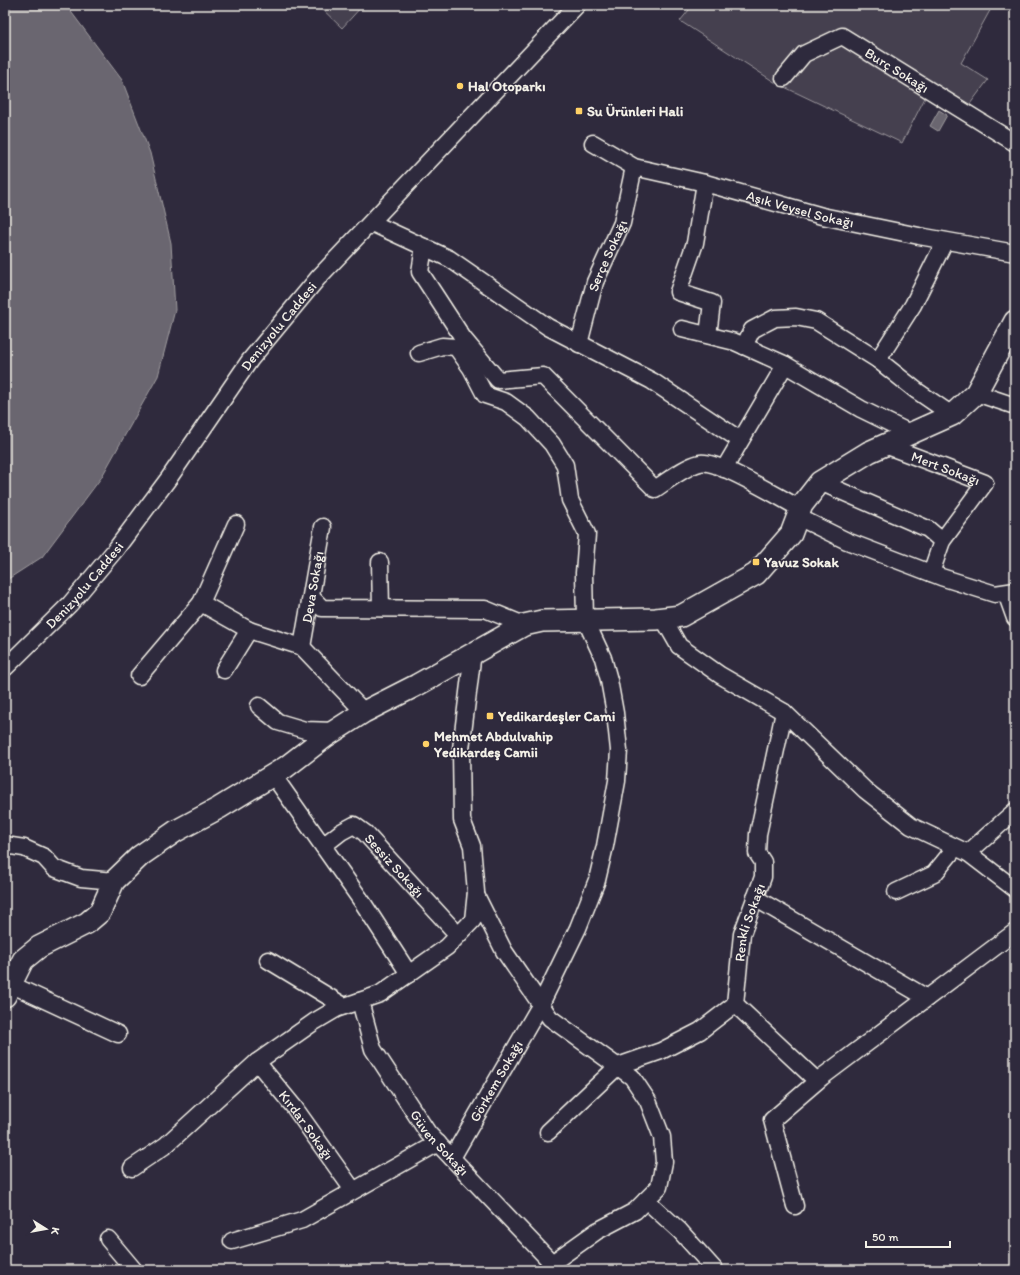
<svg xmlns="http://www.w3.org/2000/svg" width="1020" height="1275" viewBox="0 0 1020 1275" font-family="Itim,sans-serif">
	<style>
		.green { fill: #454050; stroke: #9c989c }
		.water { fill: #6a6670; stroke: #a19ea0 }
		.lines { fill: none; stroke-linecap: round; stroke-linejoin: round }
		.minor-casing { stroke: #f4f1e8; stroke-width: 19 }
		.major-casing { stroke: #f4f1e8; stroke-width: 24 }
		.minor { stroke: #2f2a3d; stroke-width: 16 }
		.major { stroke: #2f2a3d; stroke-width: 21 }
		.poi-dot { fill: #ffd166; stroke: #2f2a3d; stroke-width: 1.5 }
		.labels { text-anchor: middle; stroke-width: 3; stroke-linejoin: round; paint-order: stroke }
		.street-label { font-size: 14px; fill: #f4f1e8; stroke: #2f2a3d }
		.poi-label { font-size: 14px; font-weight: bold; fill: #f4f1e8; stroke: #2f2a3d; text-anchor: start }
	</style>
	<rect width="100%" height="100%" fill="#2f2a3d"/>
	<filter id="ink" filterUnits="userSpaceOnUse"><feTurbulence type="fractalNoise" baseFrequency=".025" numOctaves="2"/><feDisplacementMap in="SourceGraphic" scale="8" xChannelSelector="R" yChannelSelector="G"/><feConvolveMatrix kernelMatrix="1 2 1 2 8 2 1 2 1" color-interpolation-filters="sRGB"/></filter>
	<g filter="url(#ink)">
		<path class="green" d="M318 5H322L324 10 340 5H363L342 28Z
			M693 5H993L961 63 988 80 964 112 929 90 902 143 776 83 680 21Z"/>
		<path class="water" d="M5 5H66L122 80 150 153 171 243 175 310 158 376 101 478 42 557 5 581Z
			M939 110 947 115 938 131 930 126Z"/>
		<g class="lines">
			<g class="minor-casing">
				<g id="minor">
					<path id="s1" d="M784 78 804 54 842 36 1015 143"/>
					<path id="s2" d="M593 143 634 167 705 183 822 216 919 236 1015 253"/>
					<path d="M705 183 695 243 678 292 712 303 708 335"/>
					<path d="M372 223 424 247"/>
					<path d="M682 329 735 342 784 364 861 409 910 433"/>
					<path id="s3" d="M579 344 595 282 622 223 634 167"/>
					<path d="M744 346 752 330 775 318 796 317 816 321 878 360 917 391 952 415"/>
					<path d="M419 353 442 346 456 347 471 368 485 395 506 402 528 418 552 444 565 465 570 500 587 534 584 573 585 619 603 658 609 680 615 713 619 750 617 781 605 846 597 880 578 928 541 1004 452 1158"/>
					<path d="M878 360 913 305 945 241"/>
					<path d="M976 393 1015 406"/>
					<path d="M740 440 652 381 548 327 450 259 424 247 420 272 463 338 498 380 543 376 655 489C669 480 684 467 700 463 716 459 784 500 801 509"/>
					<path id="s4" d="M885 445 985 483 942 541 931 573"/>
					<path d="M724 469 785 365"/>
					<path d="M820 482 928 529 942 541"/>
					<path d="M798 517 847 541 941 577 995 594 1015 591"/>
					<path d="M380 562 381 608"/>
					<path d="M1006 593 1015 618"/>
					<path d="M312 598 322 608 485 609 524 625"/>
					<path d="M201 603 249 630 302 647 364 712"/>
					<path d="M663 618 679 646 720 675 784 712 865 790 911 826 968 853 1015 889"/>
					<path id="s5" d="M302 647 323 527"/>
					<path id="s6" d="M5 668 70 604 116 549 169 478 250 360 318 278 577 5"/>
					<path d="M224 670 249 630"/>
					<path d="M139 676 201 603 236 524"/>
					<path d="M259 706 278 722 305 730 335 731"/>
					<path d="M273 775 363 903 409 974"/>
					<path d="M5 845 24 848 44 857 54 868 81 878 114 881"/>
					<path id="s7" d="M323 846 341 832 354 825 365 833 458 935"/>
					<path d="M968 853 1015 811"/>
					<path d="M896 892 934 874 955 848"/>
					<path d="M476 895 504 951 550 1018 632 1077 648 1101 662 1137 664 1162 659 1187 635 1211 597 1231 552 1263 546 1270"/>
					<path d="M755 898 927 998"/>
					<path d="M268 960 344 1006"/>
					<path d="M10 984 118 1034"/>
					<path id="s8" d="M360 1001 373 1049 428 1133 552 1263 556 1270"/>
					<path d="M735 1004 817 1081"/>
					<path id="s9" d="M257 1062 294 1107 353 1190"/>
					<path id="s10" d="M548 1132 618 1066 661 1051 700 1031 735 1004 742 934 763 877V862L757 853 758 834 784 712"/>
					<path d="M132 1168 166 1145 257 1062 314 1022 336 1009 380 994 447 947 473 920 476 892 472 846 462 820 461 749 473 652"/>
					<path d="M646 1200 680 1231 715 1270"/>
					<path d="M795 1206 772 1120 822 1077 1015 932"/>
					<path d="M108 1239 134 1270"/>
					<path d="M232 1241 302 1220 438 1143"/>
				</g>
			</g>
			<g class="major-casing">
				<path id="major" d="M5 996 23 960 39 947 87 923 100 912 114 881 140 856 176 831 219 808 286 767 325 737 364 712 417 685 524 625 542 621 656 619 681 616 756 574 791 534 802 505 820 482 869 452 952 415 976 393 1015 321"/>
			</g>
			<use href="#minor" class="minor"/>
			<use href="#major" class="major"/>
		</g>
	</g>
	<g class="poi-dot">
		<circle cx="460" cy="86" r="4"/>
		<rect x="575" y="107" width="8" height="8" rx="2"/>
		<rect x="752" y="558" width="8" height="8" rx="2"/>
		<rect x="486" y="712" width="8" height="8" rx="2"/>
		<circle cx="426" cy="744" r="4"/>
	</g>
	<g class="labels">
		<g class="street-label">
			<text dy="5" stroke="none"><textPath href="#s1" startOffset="138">Burç Sokağı</textPath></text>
			<text dy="5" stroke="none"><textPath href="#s2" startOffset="219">Aşık Veysel Sokağı</textPath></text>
			<text dy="5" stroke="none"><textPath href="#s3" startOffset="93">Serçe Sokağı</textPath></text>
			<text dy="5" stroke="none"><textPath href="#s6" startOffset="439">Denizyolu Caddesi</textPath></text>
			<text dy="5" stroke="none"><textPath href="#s4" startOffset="65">Mert Sokağı</textPath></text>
			<text dy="5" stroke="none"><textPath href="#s6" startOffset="115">Denizyolu Caddesi</textPath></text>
			<text dy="5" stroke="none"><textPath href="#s5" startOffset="61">Deva Sokağı</textPath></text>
			<text dy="5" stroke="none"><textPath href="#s7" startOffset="95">Sessiz Sokağı</textPath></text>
			<text dy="5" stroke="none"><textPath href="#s10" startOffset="313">Renkli Sokağı</textPath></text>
			<text transform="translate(496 1081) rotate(-60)" y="5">Görkem Sokağı</text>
			<text dy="5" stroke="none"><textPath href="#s9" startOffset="80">Kırdar Sokağı</textPath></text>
			<text dy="5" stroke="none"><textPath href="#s8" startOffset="165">Güven Sokağı</textPath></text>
		</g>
		<g class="poi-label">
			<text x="468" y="91">Hal Otoparkı</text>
			<text x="587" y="116">Su Ürünleri Hali</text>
			<text x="764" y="567">Yavuz Sokak</text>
			<text x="498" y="721">Yedikardeşler Cami</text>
			<text x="434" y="741">Mehmet Abdulvahip<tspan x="434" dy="16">Yedikardeş Camii</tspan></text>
		</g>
	</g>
	<rect width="1020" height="1275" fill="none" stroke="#2f2a3d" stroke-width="20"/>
	<rect x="10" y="10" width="1000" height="1255" fill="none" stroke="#f4f1e8" stroke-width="1.5" filter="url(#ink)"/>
	<g transform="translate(46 1229) rotate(101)" stroke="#2f2a3d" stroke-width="3" paint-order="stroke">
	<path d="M0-3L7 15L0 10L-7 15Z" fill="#f4f1e8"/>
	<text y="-6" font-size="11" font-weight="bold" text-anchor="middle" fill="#f4f1e8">K</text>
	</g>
	<path d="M866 1241v6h84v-6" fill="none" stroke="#f4f1e8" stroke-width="2"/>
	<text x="872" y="1241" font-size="12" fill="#f4f1e8" stroke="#2f2a3d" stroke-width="3" paint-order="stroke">50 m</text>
</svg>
